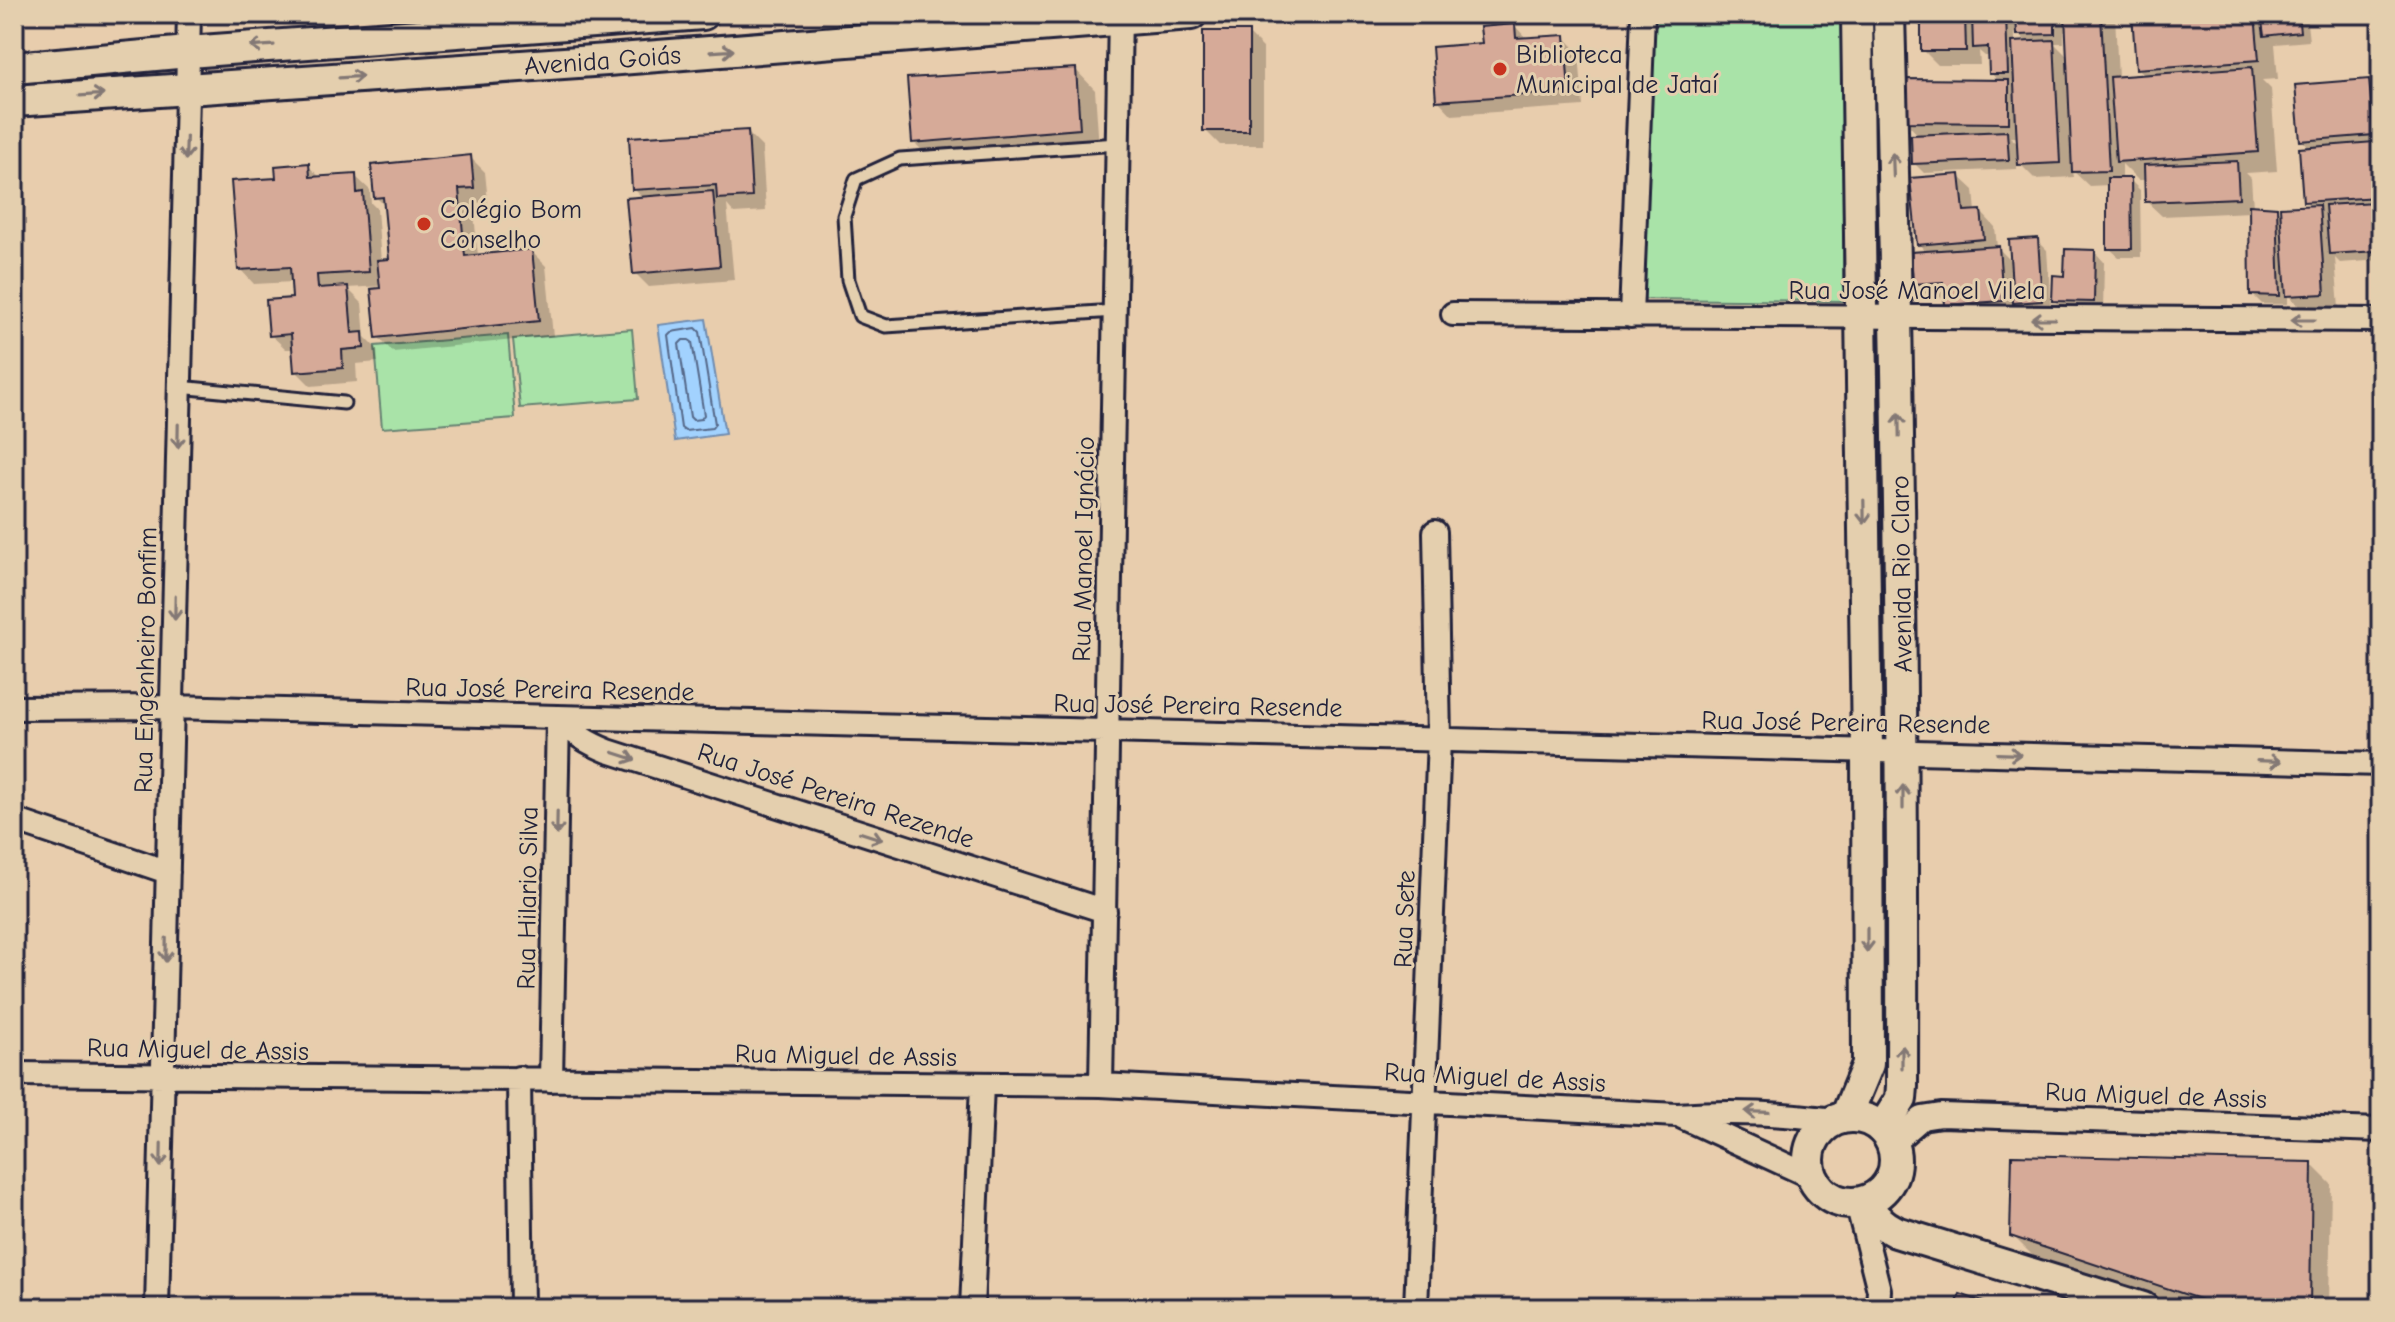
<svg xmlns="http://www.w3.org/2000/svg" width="2395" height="1322" viewBox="0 0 2395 1322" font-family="'Comic Neue',sans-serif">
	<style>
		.green { fill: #a9e3a8; stroke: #668272; stroke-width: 2 }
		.water { fill: #a2d2fe; stroke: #6f8cb0; stroke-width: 2 }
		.shadow { fill: #0003; fill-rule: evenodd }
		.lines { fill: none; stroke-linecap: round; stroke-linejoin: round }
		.shore { stroke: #556889; stroke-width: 2 }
		.building { fill: #d6aa98; stroke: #22223b; stroke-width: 2 }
		.service-casing { stroke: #22223b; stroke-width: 17 }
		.minor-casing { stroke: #22223b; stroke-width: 28 }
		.secondary-casing { stroke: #22223b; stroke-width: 36 }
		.service { stroke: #e4cfae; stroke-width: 11 }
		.minor { stroke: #e4cfae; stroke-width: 22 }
		.secondary { stroke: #e4cfae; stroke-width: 30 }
		.oneway { stroke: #837874 }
		.poi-dot { fill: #c8321e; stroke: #e4cfae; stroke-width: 3 }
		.labels { text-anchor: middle; stroke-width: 6; stroke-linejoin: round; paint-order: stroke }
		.poi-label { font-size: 26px; fill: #22223b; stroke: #e4cfae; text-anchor: start }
		.street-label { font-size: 26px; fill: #22223b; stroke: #e4cfae }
	</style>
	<rect width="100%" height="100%" fill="#e8cdad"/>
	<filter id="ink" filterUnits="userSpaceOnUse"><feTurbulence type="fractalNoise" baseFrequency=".0125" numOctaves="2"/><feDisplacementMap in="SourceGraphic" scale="16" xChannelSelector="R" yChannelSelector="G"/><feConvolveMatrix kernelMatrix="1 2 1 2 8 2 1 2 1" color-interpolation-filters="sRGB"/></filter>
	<g filter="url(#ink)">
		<path class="green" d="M1640 14H1844L1843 301 1640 299Z
			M632 329 638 399 520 408 513 339Z
			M508 335 515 418 382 428 375 346Z"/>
		<path class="water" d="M706 319 725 434 675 441 658 325Z"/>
		<path class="shadow" d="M1907 14H2115L2118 79 2147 77 2138 68 2134 14H2306L2309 41 2275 44 2278 79 2262 80 2271 89 2277 171 2246 173 2251 178 2253 207 2276 209 2283 215 2312 207 2305 201 2310 149 2302 140 2368 81 2381 93V150H2379L2381 152V260L2340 263 2335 258 2339 308 2303 310 2288 295V304H2262L2252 294 2251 212 2162 216 2147 202 2146 180H2138L2122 164V180H2130L2140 190 2141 257H2119L2109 248V185L2089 186 2073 171 2074 177 2035 179 2017 161V169L1924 173 1914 163 1920 137 1905 121 1999 82 1991 73 1990 56H1985L1979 51 1980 65H1938L1923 50 1921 28ZM2015 30 2028 43 2015 44ZM2064 32H2068L2069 58 2054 43H2064ZM2010 137H2018L2019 145Z
			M1515 26 1527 39 1564 37 1579 52 1583 106 1452 115 1438 100 1484 45Z
			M1248 33 1263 48V145H1220L1205 130Z
			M1076 70 1095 90 1099 148 933 162 914 142Z
			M747 132 762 147 766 211 734 213 727 205 734 280 649 287 635 273 644 199 634 189Z
			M470 157 485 172 488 202 473 203 478 256 531 251 546 266 553 336 393 352 378 337 382 286 347 288 362 303 365 337 377 349 378 362 356 364 357 382 311 386 296 371 295 349H286L271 335 294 300 293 282 254 284 240 269 278 180 308 166 321 178 355 176 370 190 371 203 377 209 381 262 392 261 386 207 376 197Z
			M1959 176 1974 190 1976 212H1981L1995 227 1997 247 2012 262 2037 240 2047 250 2051 310 2025 311 2016 302 2017 315 1961 319 1947 304 1946 297 1930 298 1915 283 1927 253 1919 244Z
			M2095 252 2104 262 2103 311 2064 310 2054 300 2066 278Z
			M2311 1164 2331 1184 2329 1308H2191L2032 1255 2012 1235Z"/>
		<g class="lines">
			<path class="shore" d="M696 328 700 332 715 424 712 428 685 431 681 428 668 335 671 332Z
				M683 340H689L692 342 704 415 701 419 693 420 690 417 679 344Z"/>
		</g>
		<path class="building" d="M1921 14H1965L1966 51H1921Z
			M1972 14H2006L2008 74H1989L1988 47 1973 48Z
			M2016 14H2055V34L2017 35Z
			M2065 14H2101L2109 171 2072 172Z
			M2132 14H2255L2259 60 2136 69Z
			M2261 14H2298L2300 32 2264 36Z
			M1515 24 1516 38 1565 35 1569 92 1436 101 1432 47 1482 43 1480 27Z
			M1203 31H1249V131H1203Z
			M2054 40 2060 163 2018 165 2012 42Z
			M2252 67 2258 152 2116 162 2110 77Z
			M1076 68 1080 129 912 143 907 78Z
			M1903 79 2009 80V123L1903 122Z
			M2369 79 2374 135 2300 141 2295 85Z
			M748 130 752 197 717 199 716 185 632 190 629 137Z
			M2007 131 2009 160 1912 164 1911 135Z
			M2374 142 2377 197 2303 202 2299 148Z
			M471 155 474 188 459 189 465 256 532 249 539 321 376 338 371 289 380 288 377 260 389 259 383 197 374 198 371 165Z
			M2237 161 2239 198 2145 202 2144 165Z
			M309 163 310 177 356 174 357 193 363 192 369 272 317 275 318 288 348 286 352 333 363 332 364 348 342 350 343 368 294 372 291 334 269 336 266 300 292 298 290 267 238 270 231 181 276 178 275 166Z
			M1960 174 1964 211 1981 210 1984 239 1917 245 1910 178Z
			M2107 178H2131L2132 249H2107Z
			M713 191 720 266 633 274 626 198Z
			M2375 202 2378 251 2329 254 2325 205Z
			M2249 205 2277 207 2280 296 2250 295Z
			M2319 205 2325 294 2286 296 2280 207Z
			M2038 238 2042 301 2013 303 2009 240Z
			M1999 246 2003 301 1945 305 1943 282 1913 284 1911 252Z
			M2065 249 2095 250 2094 302 2052 301 2053 275 2064 276Z
			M2012 1155 2312 1162 2310 1308H2226L2010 1236Z
			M1960 1294 2000 1308H1955Z"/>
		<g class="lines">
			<g class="service-casing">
				<path id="service" d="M1115 311 886 326 860 316 848 280 844 216 856 179 900 159 1118 144
					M179 387 344 403"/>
			</g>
			<g class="minor-casing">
				<path id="minor" d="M1453 314 2381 320
					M1631 316 1643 14
					M14 708 172 707 2381 764
					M558 717C573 734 588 743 608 751L1105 911
					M14 820 168 872
					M14 1074 1101 1085 1677 1115C1731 1111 1781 1113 1835 1120
					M519 1078 522 1308
					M551 1080 558 717
					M1101 1085 1120 14
					M1682 1117 1812 1177
					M1892 1144 1922 1118 1941 1115 2381 1130
					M1857 1203 1879 1290 1878 1308
					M157 1308 189 14
					M972 1308 982 1085
					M1416 1308 1439 739 1435 532"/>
			</g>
			<g class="secondary-casing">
				<g id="secondary">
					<path d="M14 68 188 52 703 14"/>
					<path id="s1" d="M14 101 607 60 1191 14"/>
					<circle cx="1852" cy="1160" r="43"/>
					<path d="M1846 1117 1868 1064 1867 750 1857 14"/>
					<path d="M1882 1129 1901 1099 1902 1086C1903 728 1899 371 1889 14"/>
					<path d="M1864 1202C1873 1216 1881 1224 1896 1232L2143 1308"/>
				</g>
			</g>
			<use href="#service" class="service"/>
			<use href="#minor" class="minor"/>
			<use href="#secondary" class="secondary"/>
		</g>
		<defs><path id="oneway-shaft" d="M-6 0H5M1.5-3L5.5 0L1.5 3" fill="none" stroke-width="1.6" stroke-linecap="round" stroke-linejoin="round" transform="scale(2)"/></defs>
		<g class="oneway">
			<use href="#oneway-shaft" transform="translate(262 46) rotate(176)"/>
			<use href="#oneway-shaft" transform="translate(722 51) rotate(-4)"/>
			<use href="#oneway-shaft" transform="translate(351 77) rotate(-4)"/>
			<use href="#oneway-shaft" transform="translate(92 95) rotate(-4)"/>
			<use href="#oneway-shaft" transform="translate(186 148) rotate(92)"/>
			<use href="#oneway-shaft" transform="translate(1893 165) rotate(-92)"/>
			<use href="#oneway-shaft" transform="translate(2043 319) rotate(-180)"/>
			<use href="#oneway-shaft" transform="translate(2303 320) rotate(-180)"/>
			<use href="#oneway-shaft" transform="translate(1899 425) rotate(-91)"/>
			<use href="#oneway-shaft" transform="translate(178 436) rotate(91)"/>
			<use href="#oneway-shaft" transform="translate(1864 512) rotate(89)"/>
			<use href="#oneway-shaft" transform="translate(175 608) rotate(91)"/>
			<use href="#oneway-shaft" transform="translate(2009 754) rotate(2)"/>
			<use href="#oneway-shaft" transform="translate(624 756) rotate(18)"/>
			<use href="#oneway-shaft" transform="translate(2269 761) rotate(2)"/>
			<use href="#oneway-shaft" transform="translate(1903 797) rotate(-90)"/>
			<use href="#oneway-shaft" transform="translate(557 823) rotate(91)"/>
			<use href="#oneway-shaft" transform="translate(871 836) rotate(18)"/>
			<use href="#oneway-shaft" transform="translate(1867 940) rotate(90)"/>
			<use href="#oneway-shaft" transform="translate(166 950) rotate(91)"/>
			<use href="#oneway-shaft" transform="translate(1902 1057) rotate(-90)"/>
			<use href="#oneway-shaft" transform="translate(1757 1112) rotate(-178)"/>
			<use href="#oneway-shaft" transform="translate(161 1155) rotate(91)"/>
		</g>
	</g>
	<g class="poi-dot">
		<circle cx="1500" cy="69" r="8"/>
		<circle cx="424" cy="224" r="8"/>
	</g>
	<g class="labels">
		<g class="poi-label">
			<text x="1516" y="63">Biblioteca<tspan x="1516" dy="30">Municipal de Jataí</tspan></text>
			<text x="440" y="218">Colégio Bom<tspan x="440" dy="30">Conselho</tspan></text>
		</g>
		<g class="street-label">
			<text dy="9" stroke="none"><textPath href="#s1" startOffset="590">Avenida Goiás</textPath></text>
			<text x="1917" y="299">Rua José Manoel Vilela</text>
			<text transform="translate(1083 549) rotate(-89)" y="9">Rua Manoel Ignácio</text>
			<text transform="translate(1901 574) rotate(-91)" y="9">Avenida Rio Claro</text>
			<text transform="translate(145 660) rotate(-89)" y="9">Rua Engenheiro Bonfim</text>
			<text transform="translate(550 689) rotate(1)" y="9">Rua José Pereira Resende</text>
			<text transform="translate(1198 705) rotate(1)" y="9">Rua José Pereira Resende</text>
			<text transform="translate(1846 722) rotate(1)" y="9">Rua José Pereira Resende</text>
			<text transform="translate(836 795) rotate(18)" y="9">Rua José Pereira Rezende</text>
			<text transform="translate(527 898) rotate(-89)" y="9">Rua Hilario Silva</text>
			<text transform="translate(1404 919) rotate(-88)" y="9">Rua Sete</text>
			<text transform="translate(198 1049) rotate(1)" y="9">Rua Miguel de Assis</text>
			<text transform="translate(846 1055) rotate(1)" y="9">Rua Miguel de Assis</text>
			<text transform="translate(1495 1077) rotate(3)" y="9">Rua Miguel de Assis</text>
			<text transform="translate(2156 1095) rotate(2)" y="9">Rua Miguel de Assis</text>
		</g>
	</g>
	<rect width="2395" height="1322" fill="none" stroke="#e4cfae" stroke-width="48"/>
	<rect x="24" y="24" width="2347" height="1274" fill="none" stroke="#22223b" stroke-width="3" filter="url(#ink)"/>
</svg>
